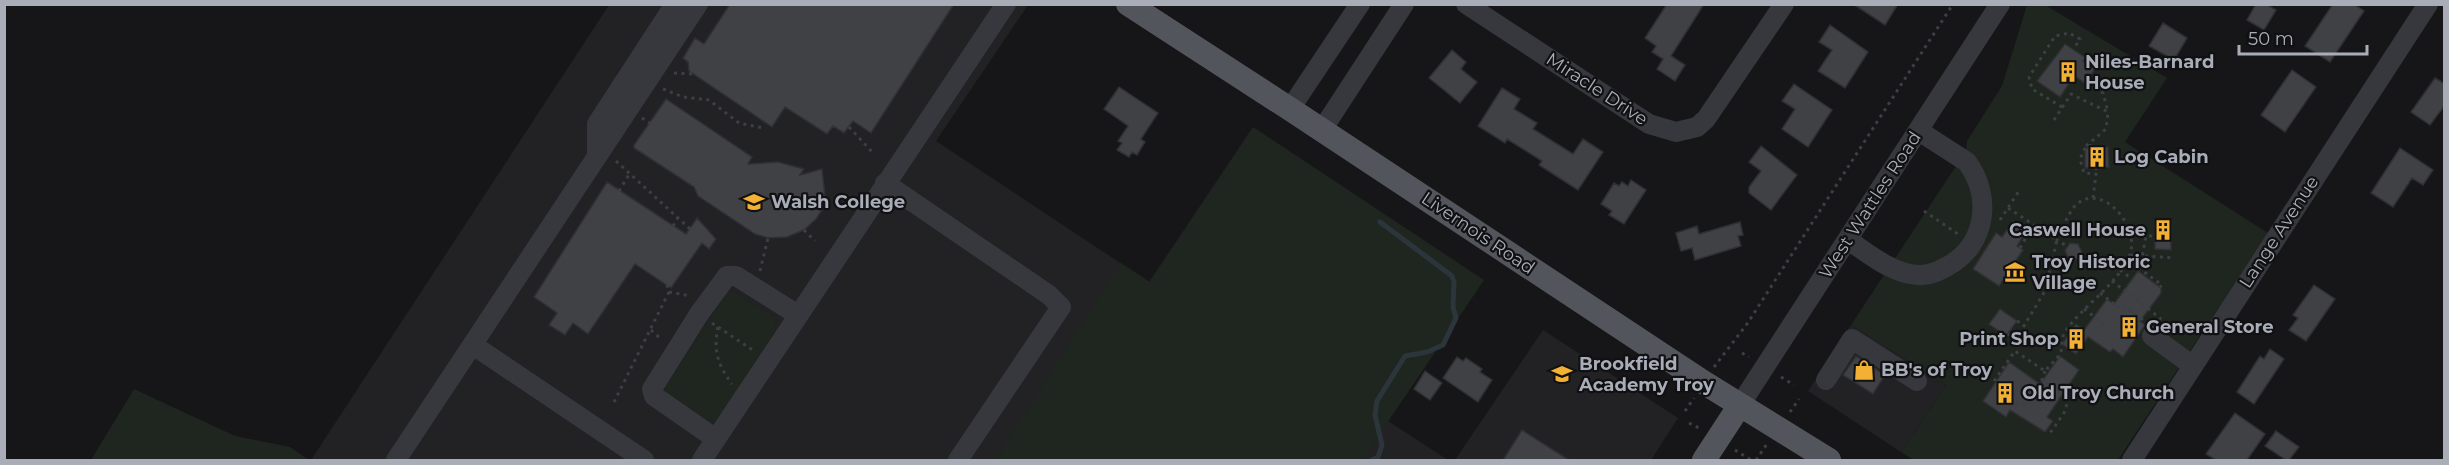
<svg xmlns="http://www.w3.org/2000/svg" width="2449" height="465" viewBox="0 0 2449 465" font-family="Montserrat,sans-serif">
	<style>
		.built { fill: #222225 }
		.green { fill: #1e261f }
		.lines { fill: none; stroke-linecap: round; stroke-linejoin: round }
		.stream { stroke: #2c353c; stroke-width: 5 }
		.building { fill: #404145; stroke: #303034; stroke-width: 1.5 }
		.path { stroke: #3d3f44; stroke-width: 3; stroke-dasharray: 3 4.5; stroke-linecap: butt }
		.minor { stroke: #37383d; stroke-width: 20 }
		.major { stroke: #53555c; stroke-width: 24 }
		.labels { text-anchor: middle; stroke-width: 4.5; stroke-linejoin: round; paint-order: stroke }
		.poi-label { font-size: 18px; font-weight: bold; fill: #a8adb8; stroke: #111113; text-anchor: start }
		.street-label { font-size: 18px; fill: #a8adb8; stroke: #111113 }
	</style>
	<rect width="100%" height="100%" fill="#161618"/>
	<path class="built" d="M609 5H1028L936 141 1149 282 1253 127 1388 421 1448 460H311Z
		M1851 325 1946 385 1901 452 1808 391Z
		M1543 330 1678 418 1651 460H1455Z"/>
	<path class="green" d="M2027 5H2045L2167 78 2125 142 2268 233 2118 460H1914L1901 452 1946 385 1851 325 1966 151 1967 141 2002 86Z
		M1253 127 1484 280 1362 460H995L1121 263 1150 282Z
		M727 293H736L774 317 776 330 718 420 701 421 666 398 664 390Z
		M134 389 235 436 290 447 309 460H91Z"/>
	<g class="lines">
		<path class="stream" d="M1372 460 1378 457 1382 445 1375 415 1377 401 1405 356 1427 352 1443 345 1456 318 1453 307 1454 282 1452 276 1380 222"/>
	</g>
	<path class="building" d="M730 4H954L871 133 853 121 844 133 833 126 827 134 785 107 772 127 689 71 688 62 683 58 695 38 704 44Z
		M1667 4H1704L1671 56 1685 65 1675 81 1657 69 1663 59 1652 52 1656 46 1645 38Z
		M1853 4H1898L1885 25Z
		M2256 4H2266L2276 10 2264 30 2247 20Z
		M2333 4H2354L2364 11 2330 62 2305 46Z
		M2163 23 2187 38 2174 60 2149 46Z
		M1830 25 1868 52 1845 88 1818 71 1832 50 1819 42Z
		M2065 44 2086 58 2083 61 2095 69 2085 83 2074 76 2060 97 2037 81Z
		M1452 50 1466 62 1461 69 1477 82 1460 103 1429 78Z
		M2292 70 2316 87 2285 132 2261 115Z
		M2435 78 2445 84V105L2430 125 2411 112Z
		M1794 84 1832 110 1808 147 1782 129 1795 109 1782 101Z
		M1119 87 1158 113 1141 139 1145 142 1137 155 1132 152 1129 157 1117 150 1122 143 1118 141 1128 126 1104 109Z
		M1502 88 1520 99 1514 109 1537 123 1533 129 1573 154 1583 139 1603 152 1578 190 1539 165 1542 161 1507 139 1505 143 1478 126Z
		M666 99 752 157 748 164 778 162 804 169 800 175 822 169 825 196 822 210 816 219 804 230 787 237 768 238 755 234 698 196 694 187 634 148V145Z
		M1761 146 1797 175 1771 210 1749 193V187L1761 171 1749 162Z
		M2108 147 2109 167 2085 168V148Z
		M2400 148 2433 170 2423 185 2412 178 2393 207 2371 193Z
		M1631 180 1646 190 1624 224 1609 215 1612 211 1601 204 1614 183 1619 186 1622 182 1628 186Z
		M607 182 686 234 697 218 716 239 709 249 702 243 671 288 635 264 588 334 573 323 565 335 549 325 557 313 534 297Z
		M2155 220 2171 221V250L2155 249Z
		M2013 221 2027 230 2017 246 2023 250 1999 286 1973 269 1996 233 2002 237Z
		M1740 222 1743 235 1738 236 1741 246 1695 260 1692 248 1681 251 1676 233 1697 226 1699 234Z
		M2070 243 2078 244 2082 252 2077 259 2068 258 2065 250Z
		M2138 271 2161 288V293L2140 321 2145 325 2123 357 2113 349 2110 352 2088 337 2076 354 2062 344 2076 324 2084 330 2107 299 2114 304Z
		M2314 285 2335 299 2306 341 2289 330 2298 318 2293 315Z
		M2000 309 2017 321 2006 336 1989 324Z
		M2270 349 2284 359 2254 404 2237 392 2260 356 2264 359Z
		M1856 356 1885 375 1873 394 1843 375Z
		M2060 356 2079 370 2047 417 2053 421 2045 432 2010 410 2006 417 1983 401 2009 362 2040 384Z
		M1457 357 1463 361 1466 358 1482 369 1480 372 1492 380 1478 402 1443 378Z
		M1425 371 1442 383 1430 400 1414 389Z
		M2235 413 2265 434 2247 460H2216L2206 454Z
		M1522 430 1569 460H1503Z
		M2276 431 2299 447 2289 460H2286L2265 446Z"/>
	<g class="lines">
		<path class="path" d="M674 73 693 74
			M2089 83 2103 93 2108 112
			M663 89 683 97 709 100 739 123 763 128
			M2062 107 2032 89 2029 77 2055 36 2069 33 2080 39 2075 47
			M642 118 650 123
			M2054 120 2071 94 2108 112 2106 129 2086 146
			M849 127 873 153
			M616 161 690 229
			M2096 167V174
			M619 191 630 173
			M2093 198 2096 174 2084 173 2080 159 2086 146 2096 145
			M2008 208 2057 240 2045 291 2016 339 2015 351 2045 371C2049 366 2057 359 2060 354 2063 348 2060 340 2065 332 2082 306 2120 283 2130 254 2140 224 2099 179 2074 207 2067 216 2062 230 2057 240L2067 246
			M1924 211 1958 234
			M2000 220 2019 191
			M673 226 678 217
			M804 230 815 241
			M2152 236H2146L2140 269 2162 285 2160 287
			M2020 248 2033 225
			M2130 255 2173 258
			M2120 270 2132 279
			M760 271 768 238
			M2112 281 2160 318V321
			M669 292 691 296
			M2100 293 2122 310 2125 306 2143 320
			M2084 309 2115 332
			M2017 321 2025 326
			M712 323 754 351
			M718 327C713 351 718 365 732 384
			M651 330 662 340
			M2008 334 2016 339
			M1742 353 1749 357
			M1714 367 1747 324 1953 4
			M2045 371 2042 380 2062 395 2067 404 2064 413 2048 436
			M1781 377 1794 385
			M1994 381 2015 351
			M2027 385 2034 390
			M614 402 669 292 667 285
			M2016 405H2023L2042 380
			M1685 411 1694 398
			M1790 412 1799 399
			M1689 423 1701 429
			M1735 450 1751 460
			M1756 460 1767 444"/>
		<path class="minor" d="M1466 4 1649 124 1676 132 1697 127 1706 119 1784 4
			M1290 109 1360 4
			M1322 130 1404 4
			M597 157V124L675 4
			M885 183 1049 295 1061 307 958 460
			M1848 240C1868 253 1892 274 1918 275 1929 276 1939 271 1948 266 1987 244 1992 196 1967 162L1919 131
			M2152 336 2193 366
			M473 345 644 460
			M1826 380 1852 339 1917 381
			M1740 405 2000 4
			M716 439 654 396 652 389 699 314 727 276H736L798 315
			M396 460 698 4
			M702 460 1006 4
			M2132 460 2428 4"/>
		<path class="major" d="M1128 4 1290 109 1703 382 1829 460
			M1704 460 1740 405"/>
	</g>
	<defs>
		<g id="building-bare" transform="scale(1.62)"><path d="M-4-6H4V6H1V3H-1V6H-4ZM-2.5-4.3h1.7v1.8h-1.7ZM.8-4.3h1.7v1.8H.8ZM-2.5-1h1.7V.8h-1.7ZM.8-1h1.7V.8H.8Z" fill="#f2b134" stroke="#111113" stroke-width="2.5" paint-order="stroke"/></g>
		<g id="university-bare" transform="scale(1.62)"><path d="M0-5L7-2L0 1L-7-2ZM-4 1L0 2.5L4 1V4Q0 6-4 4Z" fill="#f2b134" stroke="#111113" stroke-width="2.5" paint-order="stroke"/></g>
		<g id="museum-bare" transform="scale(1.62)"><path d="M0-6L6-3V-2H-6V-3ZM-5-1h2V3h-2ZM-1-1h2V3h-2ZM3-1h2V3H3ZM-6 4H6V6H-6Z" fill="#f2b134" stroke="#111113" stroke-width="2.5" paint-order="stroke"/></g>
		<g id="shop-bare" transform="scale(1.62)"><path d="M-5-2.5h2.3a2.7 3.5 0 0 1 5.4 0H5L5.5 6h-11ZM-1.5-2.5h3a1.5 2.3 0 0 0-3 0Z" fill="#f2b134" stroke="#111113" stroke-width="2.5" paint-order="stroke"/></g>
		<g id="school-bare" transform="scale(1.62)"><path d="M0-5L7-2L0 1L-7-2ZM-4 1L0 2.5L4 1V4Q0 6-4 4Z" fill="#f2b134" stroke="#111113" stroke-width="2.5" paint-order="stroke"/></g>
	</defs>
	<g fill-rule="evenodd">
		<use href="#building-bare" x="2068" y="72"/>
		<use href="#building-bare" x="2097" y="157"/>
		<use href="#university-bare" x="754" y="202"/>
		<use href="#building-bare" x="2163" y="230"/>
		<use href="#museum-bare" x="2015" y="272"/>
		<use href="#building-bare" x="2129" y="327"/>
		<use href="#building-bare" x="2076" y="339"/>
		<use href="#shop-bare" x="1864" y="370"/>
		<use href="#school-bare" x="1562" y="374"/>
		<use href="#building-bare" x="2005" y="393"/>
	</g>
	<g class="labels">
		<g class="poi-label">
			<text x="2085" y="68">Niles-Barnard<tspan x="2085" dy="21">House</tspan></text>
			<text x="2114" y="163">Log Cabin</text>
			<text x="771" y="208">Walsh College</text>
			<text x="2146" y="236" text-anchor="end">Caswell House</text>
			<text x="2032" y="268">Troy Historic<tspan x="2032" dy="21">Village</tspan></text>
			<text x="2146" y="333">General Store</text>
			<text x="2059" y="345" text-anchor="end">Print Shop</text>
			<text x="1579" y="370">Brookfield<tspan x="1579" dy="21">Academy Troy</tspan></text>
			<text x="1881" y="376">BB's of Troy</text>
			<text x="2022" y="399">Old Troy Church</text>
		</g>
		<g class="street-label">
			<text transform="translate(1597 89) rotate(33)" y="6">Miracle Drive</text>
			<text transform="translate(1870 205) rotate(-57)" y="6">West Wattles Road</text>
			<text transform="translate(2279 232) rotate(-57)" y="6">Lange Avenue</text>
			<text transform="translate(1478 233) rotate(34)" y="6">Livernois Road</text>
		</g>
	</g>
	<rect width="2449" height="465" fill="none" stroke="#a8adb8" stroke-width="12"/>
	<path d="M2239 45v9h128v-9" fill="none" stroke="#a8adb8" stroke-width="3"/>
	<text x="2248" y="45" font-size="18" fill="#a8adb8" stroke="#111113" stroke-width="4.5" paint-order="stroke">50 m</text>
</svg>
